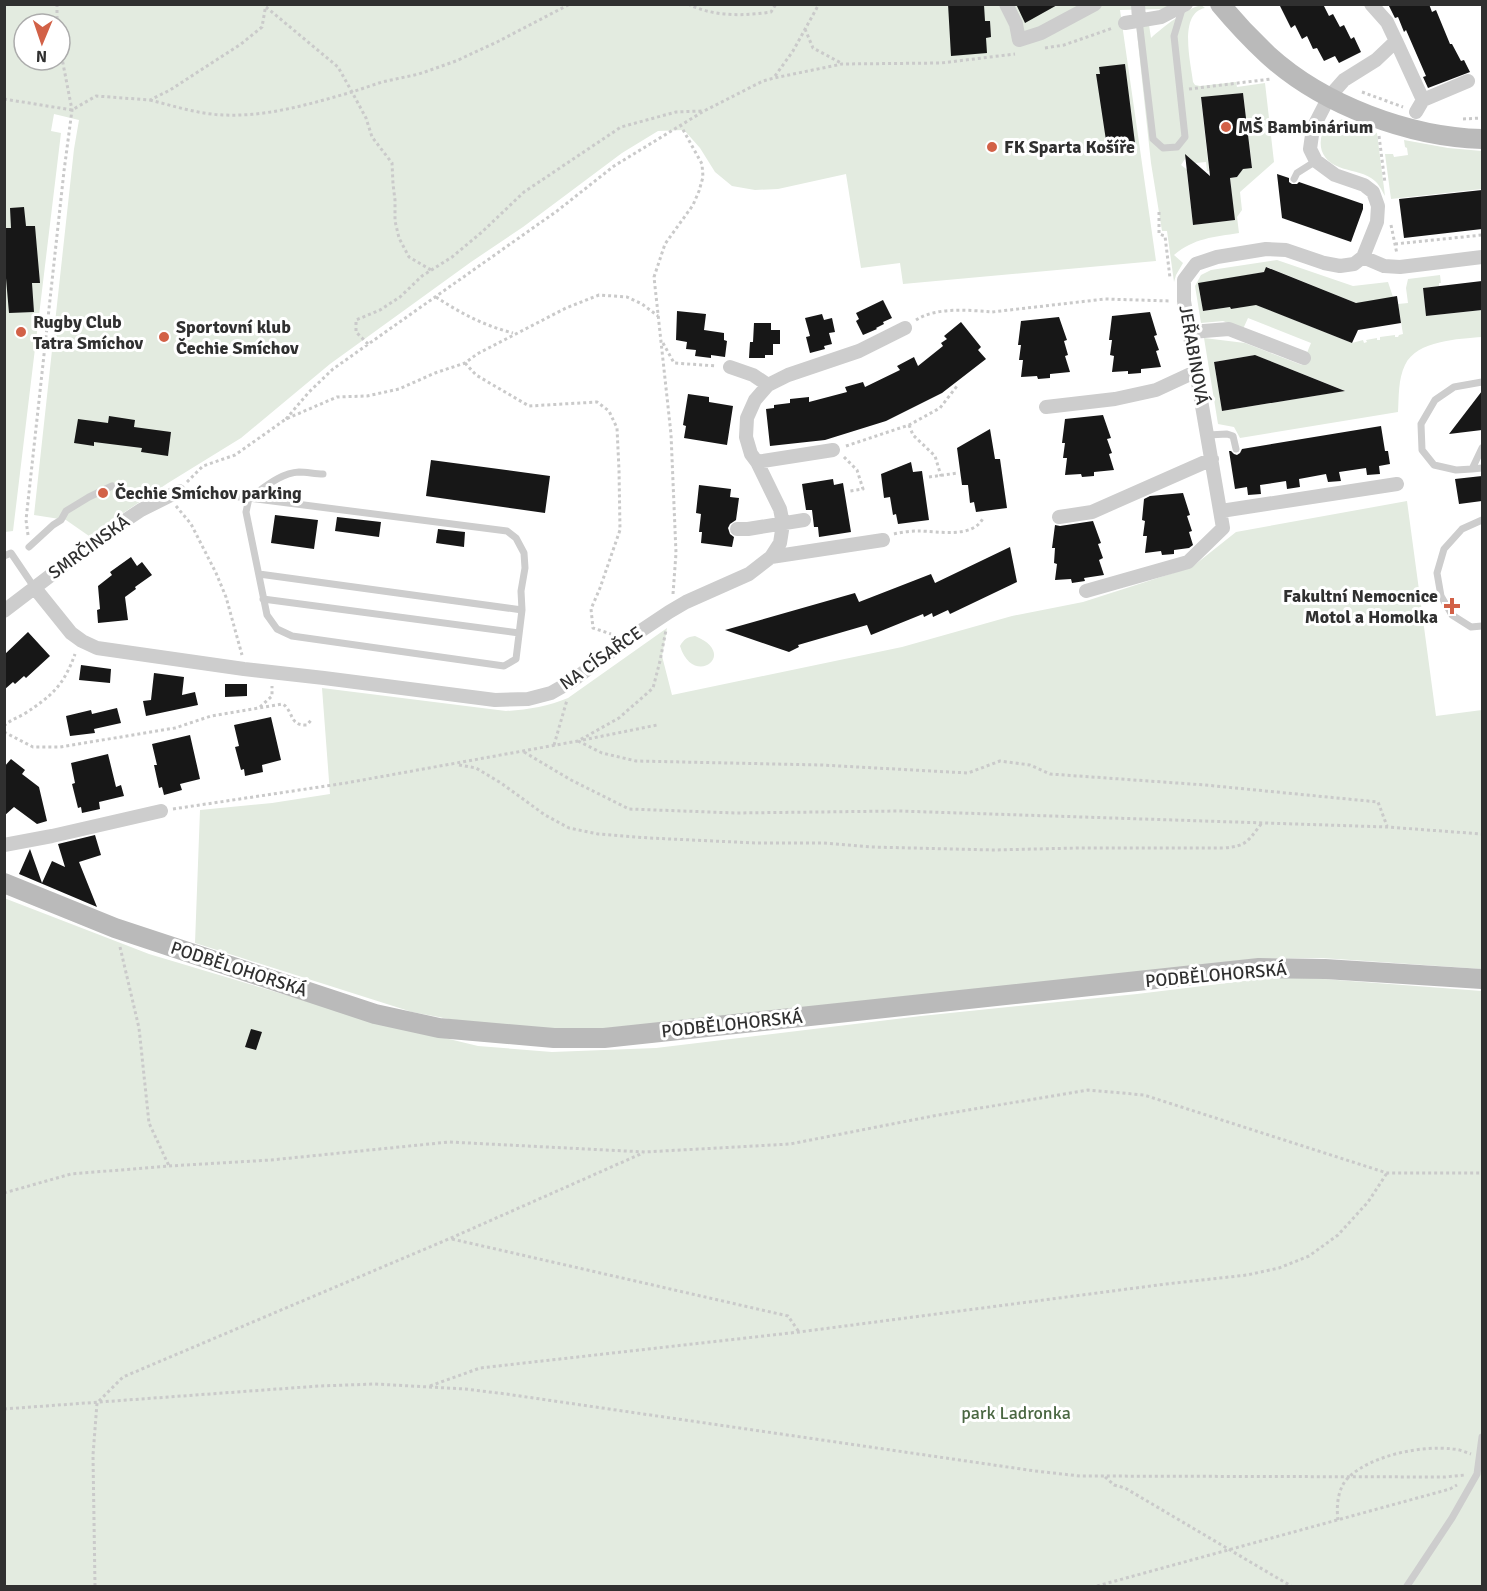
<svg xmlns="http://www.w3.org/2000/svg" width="1487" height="1591" viewBox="0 0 1487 1591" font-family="Signika,sans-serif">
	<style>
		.green { fill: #e3ebe0; fill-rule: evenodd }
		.building { fill: #171717 }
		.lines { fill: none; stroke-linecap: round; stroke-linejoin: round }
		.path { stroke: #cacaca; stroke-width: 3; stroke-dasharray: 3 3; stroke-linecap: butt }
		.lane { stroke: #cdcdcd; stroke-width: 7 }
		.street { stroke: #cdcdcd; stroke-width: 14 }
		.secondary { stroke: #bababa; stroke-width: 20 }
		.poi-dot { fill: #d26147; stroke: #fff; stroke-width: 2 }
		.labels { text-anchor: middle; stroke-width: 6; stroke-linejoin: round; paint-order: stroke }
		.poi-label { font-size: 18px; font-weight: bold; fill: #303030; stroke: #fff; text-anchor: start }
		.street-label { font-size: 18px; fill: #303030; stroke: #fff }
		.park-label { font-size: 18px; fill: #4a6742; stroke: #fff }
	</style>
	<rect width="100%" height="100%" fill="#fff"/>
	<path class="green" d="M4 5H1171L1165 9 1120 10 1156 261 903 284 900 263 861 268 846 174 778 189 755 190 732 186 715 172 700 148 684 130 658 131 622 153 523 227 471 262 330 364 241 438 168 483 89 536 66 520 34 515 74 149 79 120 54 114 51 131 61 133 13 531 5 532ZM24 24H60V60H24Z
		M1201 5 1205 8C1178 13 1191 64 1193 82L1195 85 1200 86 1236 82 1237 87 1265 83 1274 162 1240 192 1242 210 1237 217 1239 233C1214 237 1194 238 1174 255L1183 263 1176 275 1174 282 1167 231H1162L1151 163 1135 15 1148 18 1151 38C1163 27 1186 9 1201 5ZM1243 93 1252 167 1240 169V173L1237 177 1230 178 1234 220 1193 225 1187 174 1189 171 1181 165 1187 156 1195 163 1206 162 1207 171H1209L1201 98Z
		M1342 119 1377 133 1385 196C1381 189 1378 182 1371 178 1362 172 1349 171 1339 167 1318 159 1316 139 1328 122L1333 124Z
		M1404 140 1448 148 1482 151V189L1391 199 1385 154H1393L1394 157 1408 155 1407 148 1405 147Z
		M1277 260 1353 286 1388 282 1393 297 1361 305 1267 267 1264 272 1198 284 1203 311 1230 307 1231 309 1243 307V305L1252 303 1352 343 1363 340 1364 343 1367 342 1366 340 1377 338V340H1380V337L1395 335V337H1398L1399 335 1403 334 1398 304 1408 303 1406 288 1408 279 1440 275 1441 283H1439V286L1423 288 1426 316 1482 310V337C1459 339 1417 340 1405 365 1398 379 1399 397 1398 412L1240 438 1234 427 1218 424 1204 338 1245 343 1302 365 1311 343 1248 318 1243 329 1223 321 1201 323 1195 286 1201 275 1211 270ZM1255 355 1343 390 1344 391 1222 411 1214 362Z
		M1407 501 1436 716 1482 710V969L1322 958 1254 959 609 1030 528 1029 470 1023 412 1012 195 943 200 810 272 803 330 794 322 688 506 711C528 710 548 706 568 698L667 628 662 656 672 695 902 647 1012 616 1083 602 1192 567 1236 532Z
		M695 636C740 654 693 689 680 646 684 639 687 637 695 636Z
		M4 898 149 954 366 1019 478 1046 552 1052 656 1048 921 1016 1137 994 1252 980 1297 977 1482 991V1586H5Z"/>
	<path class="building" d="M948 4 984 5 985 21H990L991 37 986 38 987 53 951 56Z
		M1016 4H1059L1025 23Z
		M1279 4H1323L1329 16 1333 14 1340 27 1344 25 1351 39 1354 37 1361 52 1339 63 1335 56 1324 61 1317 48 1313 49 1307 36 1302 39 1295 25 1291 28Z
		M1388 4H1429L1432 12 1436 10 1450 44H1452L1461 61 1464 60 1470 72 1428 88 1423 77 1426 76 1406 30 1404 32 1398 17 1395 18Z
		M1125 64 1135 143 1107 147 1096 74H1100L1099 67Z
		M1243 93 1252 168 1243 169 1237 177 1230 178 1235 220 1193 225 1185 154 1210 176 1201 97Z
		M1277 174 1289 178V182L1292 184H1297L1299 182 1363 204V209L1351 242 1282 218Z
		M1482 190V229L1404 238 1399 199Z
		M24 207 26 226H35L40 283H32L34 312 9 313 4 255V228H11L10 208Z
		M1266 267 1356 303 1397 296 1401 323 1358 330 1352 343 1256 305 1231 309 1230 307 1203 311 1198 283 1264 272Z
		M1482 281V310L1426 316 1423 288Z
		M883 300 892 318 883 322 884 324 876 328 877 329 863 335 856 321 859 319 856 313Z
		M677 311 706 314 704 330 724 333V340L727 341 725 357 711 355V358L695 356 696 350 686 349 687 342 676 340Z
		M1150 312 1157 335 1154 336 1159 350 1156 351 1161 367 1141 369V373L1128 374V371L1112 372 1114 356 1110 355 1112 340H1109L1112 316Z
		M822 314 824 320 832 318 835 332 829 333 832 344 824 346 825 349 810 353 806 337 810 336 805 318Z
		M1059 317 1067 340 1064 341 1068 355 1065 356 1070 372 1050 374V378L1038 379 1037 376 1021 377 1023 360H1019L1021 345H1018L1021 321Z
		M961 322 981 347 978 350 986 359 942 393 886 421 825 440 770 446 766 409 774 408V405L790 403V399L809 397V402L847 392 845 387 863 382 865 387 900 370 897 366 914 357 918 366 943 346 941 343 947 339 944 336Z
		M754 323H771V330H780V344H773V355H765V358H749L750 342H753Z
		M1255 355 1345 391 1222 411 1214 362Z
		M1482 391V430L1449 434Z
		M688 394 709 397V402L733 406 727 445 684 438 686 426 683 425Z
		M1103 415 1111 438 1107 439 1112 453 1109 454 1114 470 1094 472V476L1082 477 1081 474 1065 475 1067 458H1063L1065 443H1062L1065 419Z
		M109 416 135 420 134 427 171 432 168 456 141 452 142 448 94 442V446L74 443 78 419 108 423Z
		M1381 426 1385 451H1388L1390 464 1379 466 1380 474 1367 475 1366 468 1339 472 1341 481 1328 482 1326 474 1299 479 1300 487 1287 489 1286 481 1260 485 1261 494 1248 495 1247 487 1235 489 1229 451H1231L1234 454 1237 455 1240 453 1242 449Z
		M990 429 995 459H1000L1007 508 976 512 974 502 970 503 968 485H962L957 448Z
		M431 460 550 476 545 513 426 496Z
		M911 462 913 472 922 471 929 520 898 524 896 514 893 515 890 497 884 498 881 474Z
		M1482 476V501L1459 504 1455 479Z
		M833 479 834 485 843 483 851 532 819 537 818 527H814L812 510H806L802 484Z
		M699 485 731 489 730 497 739 498 736 520 730 524 728 528 730 534 734 537 732 547 701 543 702 532H699L701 514 696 513Z
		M1183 493 1190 515 1187 516 1192 531 1189 532 1193 545 1189 548 1174 550V554L1162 555 1161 551 1145 553 1147 536H1143L1145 521 1142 520 1144 499 1150 496Z
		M275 515 318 520 314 549 271 543Z
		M337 517 381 522 379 537 335 531Z
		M1093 521 1101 543 1098 544 1103 558 1099 560 1104 575 1084 578 1085 581 1072 583 1071 579 1055 580 1057 564 1054 563 1055 548H1052L1055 525 1060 526Z
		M438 529 465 532 464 547 436 543Z
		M1010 547 1017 582 950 614 948 610 933 617 932 613 924 617 923 614 871 635 867 625 798 645 799 647 789 652 725 630 855 593 859 602 931 574 935 583Z
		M131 557 137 566 142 562 152 575 135 587 136 589 125 597 128 620 98 623 97 610 100 609 98 586 112 575 110 572Z
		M28 632 50 656 26 678 24 676 15 684 13 682 4 690V655Z
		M81 665 111 669 110 683 79 680Z
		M154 673 184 677 182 695 195 692 198 705 146 716 143 701 151 700Z
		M225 684H247V696L225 697Z
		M117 708 121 723 94 729 95 733 70 736 66 716 91 710 92 714Z
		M271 717 281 760 262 765 263 772 245 776 244 769 241 770 235 747 239 746 234 725Z
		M190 735 200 779 180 784 182 790 164 795 162 787 159 788 154 765H157L152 744Z
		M108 754 116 787 121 785 124 796 99 802 100 809 82 813 81 807 78 808 72 784 75 783 71 763Z
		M11 759 25 770 22 774 39 787 47 821 37 824 14 807 4 816V767Z
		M95 835 101 855 79 862 97 907 19 874 30 849 42 883 52 861 65 867 58 844Z
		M251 1029 262 1032 256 1050 245 1047Z"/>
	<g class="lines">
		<path class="path" d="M57 4V24
			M688 4C714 17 744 16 771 12L776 4
			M266 7 338 67 352 92 382 82 419 74 456 61 497 42 570 4
			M805 29 813 48 841 63
			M1045 48 1064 45 1113 28
			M775 76 793 51 819 4
			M1189 89 1271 79
			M1362 92 1403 107
			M4 99 72 110 96 96 150 100 170 90 241 44 262 27 266 4
			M150 100C173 106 199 114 223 115 267 117 310 104 352 92L366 118 372 137 392 163 393 184 395 200V221L399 238 409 257 431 270
			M1463 119 1482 118
			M1379 136 1385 183
			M1159 212V234L1165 236 1170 278
			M1391 225 1397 254
			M1395 244 1482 235
			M436 297C460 313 485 326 513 333
			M916 320C936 307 968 310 992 312L1105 299 1171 301
			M663 343 674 363 717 366
			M368 344 356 332V320L380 310 400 297 422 276 452 257 482 232 524 192 621 127 676 112 702 111
			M465 363 476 375 529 406 597 402 609 411 617 428 619 470 620 530 600 588 591 609 593 628 611 634
			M286 419 309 392 333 369 557 211 614 166 704 111 763 81 774 78 842 64 941 63 1015 54
			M909 425 913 435 935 456 941 476
			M846 446 909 425 940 408 957 386
			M844 457 857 470 863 489 850 491
			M929 477 958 473
			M187 482 203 466 235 455 286 419 337 397 367 396 399 389 435 373 465 363 477 354 566 308 599 295 627 297 642 304 658 316
			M176 506 191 524 216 573 226 597 242 655
			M894 534C902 532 911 531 919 531 937 531 973 539 983 518
			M28 535 26 520 64 171 72 110 60 48
			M673 594 676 553 671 434 654 277 665 244 693 205 699 191 703 177 702 164 681 126
			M260 707 272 696V686
			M4 726C10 720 17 718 24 714 52 696 64 685 75 654
			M4 732 33 747H60L175 728 211 716 283 704C294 712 289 726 307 725L312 719
			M583 740 657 725
			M578 741 602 753 636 761 821 765 968 773 1000 761 1030 765 1050 774 1205 785 1378 802 1387 826
			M554 745 567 700
			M524 752 571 780 629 809 736 813 899 811 1387 827 1482 834
			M459 765 476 768 501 783 545 815 569 828 598 834 649 838 756 843H823L871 847 994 850 1078 848H1223C1247 846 1247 842 1262 823
			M173 809 346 783 578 741 619 718 653 688 660 661 666 630
			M120 947 139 1028 149 1123 169 1166
			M4 1193 71 1174 169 1166 271 1160 449 1142 645 1152 790 1144 933 1116 1088 1090 1144 1095 1387 1173H1482
			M452 1239 788 1316 799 1332
			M430 1386 480 1368 799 1332 1166 1284 1247 1275 1279 1268 1309 1256 1338 1235 1368 1202 1387 1173
			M4 1409 319 1386 375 1384 465 1389 506 1394 1035 1471 1080 1476 1445 1477 1465 1475
			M1105 1477 1114 1485 1125 1488 1291 1586
			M1338 1520C1336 1505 1338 1486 1350 1476 1373 1455 1423 1445 1453 1449 1459 1449 1465 1452 1471 1454
			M95 1586 93 1455 97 1403 123 1377 451 1238 643 1153
			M1097 1586 1450 1489 1457 1485"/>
		<path class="lane" d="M1139 20 1153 139 1163 148 1177 147 1185 137 1174 36 1183 6
			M1294 179 1297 173 1316 161
			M1482 382 1454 387 1435 400 1421 424 1422 450 1434 465 1456 470 1472 469 1482 448
			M1208 435 1227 434 1233 436 1236 449
			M1472 469 1482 468
			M179 491 249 498 507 531 516 538 524 553 525 568 521 591 522 610 516 659 504 666 292 636 277 629 267 615 246 512 249 498C264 488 280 473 299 472 307 472 315 474 323 474
			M1482 520 1462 529 1444 549 1437 573 1441 596 1452 615 1471 627 1482 626
			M29 547 53 525 61 520 66 511 89 497 112 486
			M4 556 11 553 34 587
			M259 574 522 610
			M263 599 519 633
			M1407 1586 1452 1518 1477 1474 1482 1437"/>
		<path class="street" d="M1006 4 1016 24 1019 40 1041 33 1095 4
			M1138 4 1139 20
			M1125 23 1161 17 1186 4
			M1396 41 1423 100 1416 112
			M1423 100 1468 81
			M1363 257 1384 266 1400 267 1482 257
			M1191 332 1229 329 1304 358
			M730 367 753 375 768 385
			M1046 407 1115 399 1156 390 1197 371
			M757 462 833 450
			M1221 511 1397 484
			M1059 517 1092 512 1212 459
			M737 529H748L804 520
			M771 557 883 540
			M34 587 71 633 82 641 97 648 244 669 324 678 495 700 528 699 551 693 572 681 621 644 669 612 686 602 749 574 771 557 780 543 783 524 780 509 757 462 751 454 746 437 747 418 755 400 768 385 788 375 859 351 905 328
			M1086 591 1188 562 1223 528 1184 301V280L1196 264 1217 257 1266 249 1286 250 1324 263 1340 266 1354 264 1363 257 1377 222 1378 206 1373 192 1364 185 1335 175 1316 161 1310 149 1313 128 1329 97 1344 80 1376 60 1396 41 1387 22 1371 4
			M4 611 105 534 141 510 179 491
			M4 845 52 836 161 811"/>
		<path class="secondary" d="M1220 4C1235 22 1251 39 1268 55 1323 105 1409 137 1482 139
			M4 883 115 928 375 1014 439 1028 554 1038H604L1259 968 1325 969 1482 979"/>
	</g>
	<g class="poi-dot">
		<circle cx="1226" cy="127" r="6"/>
		<circle cx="992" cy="147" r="6"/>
		<circle cx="21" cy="332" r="6"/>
		<circle cx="164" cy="337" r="6"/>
		<circle cx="103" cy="493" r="6"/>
		<path d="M1449 597h6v6h6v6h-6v6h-6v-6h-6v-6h6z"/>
	</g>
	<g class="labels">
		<g class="poi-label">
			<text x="1238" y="133">MŠ Bambinárium</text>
			<text x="1004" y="153">FK Sparta Košíře</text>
			<text x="33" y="328">Rugby Club<tspan x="33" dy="21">Tatra Smíchov</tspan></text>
			<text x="176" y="333">Sportovní klub<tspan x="176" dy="21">Čechie Smíchov</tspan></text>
			<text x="115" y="499">Čechie Smíchov parking</text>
			<text x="1438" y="602" text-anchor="end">Fakultní Nemocnice<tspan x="1438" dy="21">Motol a Homolka</tspan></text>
		</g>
		<g class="street-label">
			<text transform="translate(1194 355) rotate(80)" y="6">JEŘABINOVÁ</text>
			<text transform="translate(89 547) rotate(-36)" y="6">SMRČINSKÁ</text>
			<text transform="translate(601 658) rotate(-35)" y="6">NA CÍSAŘCE</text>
			<text transform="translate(239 969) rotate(18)" y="6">PODBĚLOHORSKÁ</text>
			<text transform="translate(1216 975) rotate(-5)" y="6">PODBĚLOHORSKÁ</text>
			<text transform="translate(732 1024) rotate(-6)" y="6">PODBĚLOHORSKÁ</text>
		</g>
		<g class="park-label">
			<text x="1016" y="1419">park Ladronka</text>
		</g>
	</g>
	<rect width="1487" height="1591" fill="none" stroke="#303030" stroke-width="12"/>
	<g transform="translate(42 42) rotate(182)"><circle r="28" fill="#ffffff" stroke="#acacac" stroke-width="1.5"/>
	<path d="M0-4.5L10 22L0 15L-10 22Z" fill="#d26147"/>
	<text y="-9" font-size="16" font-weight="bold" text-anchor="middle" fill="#303030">N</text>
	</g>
</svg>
